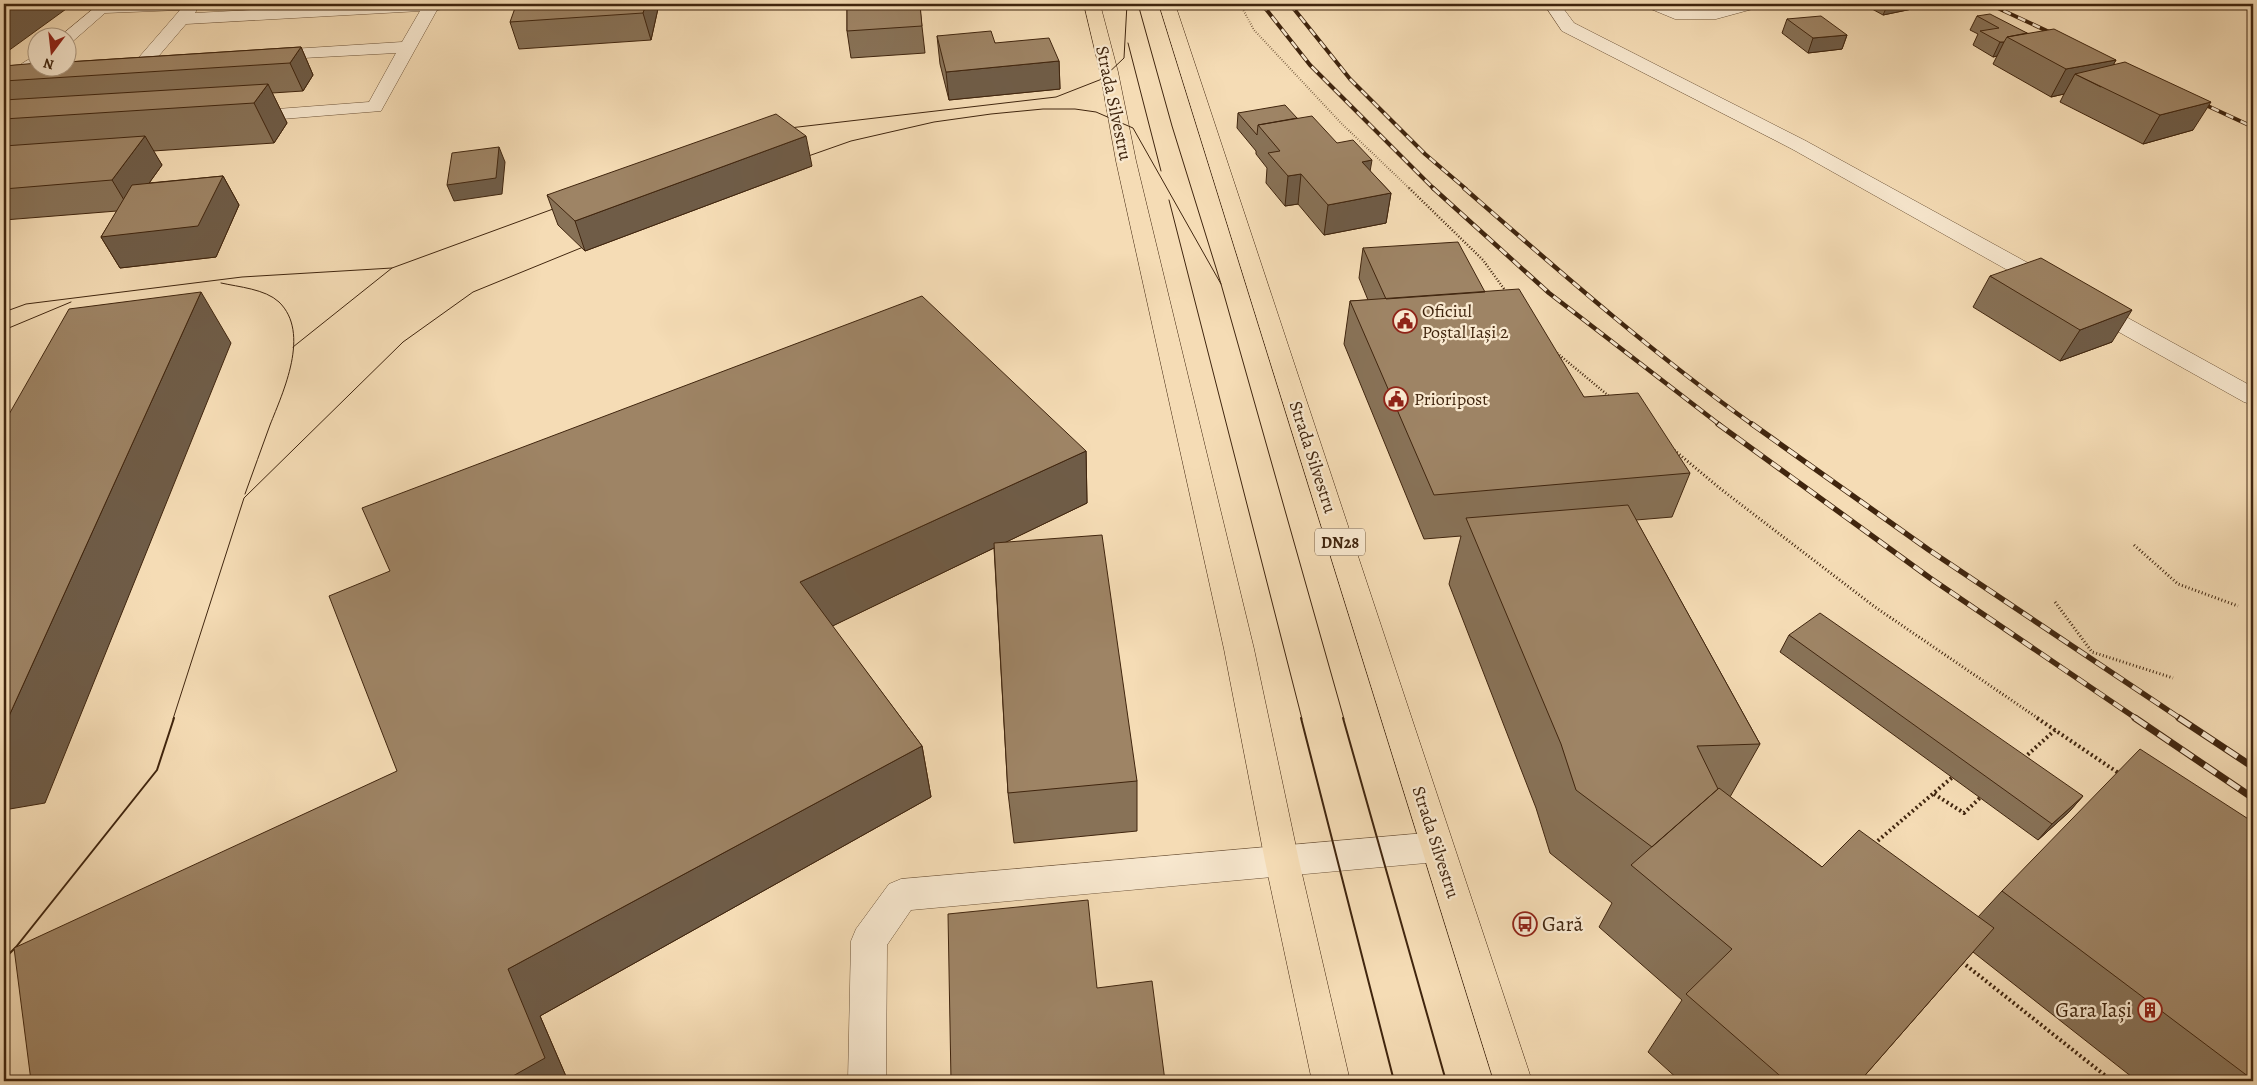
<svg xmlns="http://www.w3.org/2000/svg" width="2257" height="1085" viewBox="0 0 2257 1085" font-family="Alegreya,serif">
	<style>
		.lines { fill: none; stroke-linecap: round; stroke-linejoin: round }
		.minor-casing { stroke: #6d5338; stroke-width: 1 }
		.major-casing { stroke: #40250e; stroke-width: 1 }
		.path-far3 { stroke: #40250e; stroke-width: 2; stroke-dasharray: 0.5 2; stroke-linecap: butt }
		.path-far2 { stroke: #40250e; stroke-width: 2.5; stroke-dasharray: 1 2; stroke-linecap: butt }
		.path-far1 { stroke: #40250e; stroke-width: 3; stroke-dasharray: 1 2.5; stroke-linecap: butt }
		.path { stroke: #40250e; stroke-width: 4; stroke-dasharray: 2 3; stroke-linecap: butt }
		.minor { fill: #f8e8cf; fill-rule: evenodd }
		.major { fill: #f5dcb5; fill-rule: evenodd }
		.tram-far1 { stroke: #40250e; stroke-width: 1 }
		.tram { stroke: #40250e; stroke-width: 2 }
		.rail-far3-casing { stroke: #40250e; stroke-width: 4 }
		.rail-far2-casing { stroke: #40250e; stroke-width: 4.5 }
		.rail-far1-casing { stroke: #40250e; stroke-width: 5.5 }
		.rail-casing { stroke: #40250e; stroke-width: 7 }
		.rail-far3 { stroke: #f8e8cf; stroke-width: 2.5; stroke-dasharray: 8; stroke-linecap: butt }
		.rail-far2 { stroke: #f8e8cf; stroke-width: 3; stroke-dasharray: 9; stroke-linecap: butt }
		.rail-far1 { stroke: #f8e8cf; stroke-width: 4; stroke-dasharray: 11; stroke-linecap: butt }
		.rail { stroke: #f8e8cf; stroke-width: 5; stroke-dasharray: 14; stroke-linecap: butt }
		.wall { fill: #887257; stroke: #40250e }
		.shaded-wall { fill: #6f5c47; stroke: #40250e }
		.building { fill: #9e8465; stroke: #40250e }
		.labels { text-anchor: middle; stroke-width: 4.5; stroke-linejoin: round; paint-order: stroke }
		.shield { fill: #f8e8cf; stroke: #776048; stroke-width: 1 }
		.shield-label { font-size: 16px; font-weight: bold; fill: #40250e }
		.street-label { font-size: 18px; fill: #40250e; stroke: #f8e8cf }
		.poi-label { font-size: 18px; fill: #40250e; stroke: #f8e8cf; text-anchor: start }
		.near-poi-label { font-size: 21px; fill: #40250e; stroke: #f8e8cf; text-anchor: start }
	</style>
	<rect width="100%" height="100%" fill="#f5dcb5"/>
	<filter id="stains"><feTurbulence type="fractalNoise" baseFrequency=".004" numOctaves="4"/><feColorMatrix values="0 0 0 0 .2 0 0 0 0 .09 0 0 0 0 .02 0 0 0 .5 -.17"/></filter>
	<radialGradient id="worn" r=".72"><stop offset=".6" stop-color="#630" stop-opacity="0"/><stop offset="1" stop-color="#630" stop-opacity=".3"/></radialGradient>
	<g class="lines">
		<g class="minor-casing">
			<path id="minor" d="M99 4H200L195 13 369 4H461L459 7 437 10 381 111 245 122 238 120 236 116 238 112 369 102 396 53 266 60 260 59 257 55 260 51 402 42 420 11 186 24 145 72 117 75 111 74 108 70 111 66 134 63 180 10 105 13 72 42 68 43V38H58Z
				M1544 4H1560L1574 23 1806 141 2059 280 2062 285 2059 290 2051 292 2043 290 1792 149 1562 31Z
				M1644 4H1665L1677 9H1716L1736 4H1762L1760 7 1716 19H1675L1646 7Z
				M38 56V68H40L35 72 41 76 38 80 17 82 11 81 8 77C14 68 28 58 38 56Z
				M2091 300 2099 302 2253 387V405L2244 402 2083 312 2080 307 2083 302Z
				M1437 832 1449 837 1454 847 1449 857 1437 862 911 910 887 945 886 1081H848L851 941 856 929 889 884 901 879Z"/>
		</g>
		<g class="major-casing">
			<path id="major" d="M1084 4H1100L1118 72 1136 161 1254 649 1299 861 1350 1081H1312L1265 861 1224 649 1116 161 1100 72Z
				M1159 4H1175L1532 1081H1494Z"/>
		</g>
		<path class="path-far3" d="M1240 4 1254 30 1341 123 1410 189"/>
		<path class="path-far2" d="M1409 188 1483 260 1507 293
			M1557 353 1610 397"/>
		<path class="path-far1" d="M1674 450 1722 490 1875 607 2039 719
			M2134 545 2178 584 2238 606
			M2055 602 2092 652 2173 678"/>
		<path class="path" d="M2037 718 2120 774
			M2024 758 2055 730
			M1934 794 1964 813 1982 796
			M1874 844 1955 775
			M1962 962 2112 1081"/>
		<use href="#minor" class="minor"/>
		<use href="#major" class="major"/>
		<path class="tram-far1" d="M1138 4 1172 126 1221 284 1344 719
			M1128 43 1161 171
			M781 129 1056 97 1102 79 1124 58 1127 4
			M797 160 851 141 934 122 991 114 1043 109H1075L1096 112 1133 128 1221 284
			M1169 200 1302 719
			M221 283C239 287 265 289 279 302 311 333 283 392 270 425 262 448 253 471 245 494
			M4 312 26 304 242 277 392 268 564 205
			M4 330 71 302
			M293 347 392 268
			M173 719 244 498 403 342 473 292 593 243"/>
		<path class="tram" d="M1301 718 1394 1081
			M1343 718 1446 1081
			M4 959 16 947 157 770 174 718"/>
		<g class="rail-far3-casing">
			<path id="rail-far3" d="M1262 4 1310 65 1434 189
				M1290 4 1350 79 1425 154 1466 189
				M1989 4 2058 36
				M2197 101 2253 127"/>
		</g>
		<g class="rail-far2-casing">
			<path id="rail-far2" d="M1433 188 1549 293 1720 425
				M1464 188C1558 270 1652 353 1753 425"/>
		</g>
		<g class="rail-far1-casing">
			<path id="rail-far1" d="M1718 424 1930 578 2137 719
				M1752 424 1929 550 2181 719"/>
		</g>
		<g class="rail-casing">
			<path id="rail" d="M2135 718 2253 798
				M2179 718 2253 767"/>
		</g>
		<use href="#rail-far3" class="rail-far3"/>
		<use href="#rail-far2" class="rail-far2"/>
		<use href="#rail-far1" class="rail-far1"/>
		<use href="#rail" class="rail"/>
	</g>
	<path class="wall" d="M584 4H659L651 40 519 49 510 22Z
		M847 4H922V9H920L925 53 851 58 847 31Z
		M1863 4H1914L1912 9 1883 15Z
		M1977 16 2027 33 2116 60 2113 65 2193 130 2143 144 2060 102 2064 94 2051 97 1993 64 1997 56 1993 57 1973 45 1978 34 1970 30Z
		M1787 19 1847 35 1842 49 1808 53 1782 33Z
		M937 36 995 43 1059 61 1060 89 949 100 940 64Z
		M301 47 313 75 303 91 272 93 287 123 274 143 153 151 162 165 149 183 223 176 239 205 216 257 120 268 101 237 117 211 4 220V66Z
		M1238 113 1297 118 1337 143 1370 171 1391 193 1386 223 1324 235 1298 204 1285 206 1266 183 1267 168 1256 154V151L1237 128Z
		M812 166 585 251 558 225 547 195Z
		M1363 248 1485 292 1584 397 1690 473 1672 517 1636 520 1760 744 1730 797 1822 867 1978 917 2002 891 2253 822V1081H2137L1973 952 1860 1081H1680L1648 1052 1682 1000 1599 927 1612 903 1550 853 1536 808 1449 584 1461 536 1424 539 1344 344 1350 301 1368 300 1359 278Z
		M1990 276 2112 342 2060 361 1973 307Z
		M1086 451 1087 503 1006 542 1137 781V831L1014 843 1008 793 994 548 832 626 922 746 931 797 540 1016 568 1081H31Z
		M1789 635 2083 796 2069 812 2038 840 1780 652Z"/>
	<path class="shaded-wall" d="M4 4H73L4 54Z
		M646 4H659L651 40 643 13Z
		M1888 4H1914L1912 9 1883 15Z
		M1847 35 1842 49 1808 53 1813 38Z
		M2000 42H2004L1997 56 1993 57Z
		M301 47 313 75 303 91 290 63Z
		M2116 60 2101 87 2075 74 2064 94 2051 97 2066 69Z
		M1059 61 1060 89 949 100 946 72Z
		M268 84 287 123 274 143 254 103Z
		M2211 102 2193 130 2143 144 2160 115Z
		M145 136 162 165 130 210 112 180Z
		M806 136 812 166 585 251 575 221Z
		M499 147 505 162 502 194 454 201 447 185Z
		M1372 160 1367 189 1362 162Z
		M1301 174 1298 204 1285 206 1288 176Z
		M223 176 239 205 216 257 120 268 101 237Z
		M1391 193 1386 223 1324 235 1328 205Z
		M201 292 231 343 45 803 4 810V727Z
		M2132 310 2112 342 2060 361 2080 330Z
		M1086 451 1087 503 814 635 800 582Z
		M922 746 931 797 540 1016 568 1081H504L508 969Z
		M2083 796 2069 812 2038 840 2052 824Z"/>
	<path class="building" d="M584 4H646L643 13 510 22 515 8Z
		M847 4H920L922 26 847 31Z
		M1990 14 2027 33 2007 37 2004 42H2000L1980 31 1999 28 1977 16Z
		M1821 16 1847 35 1813 38 1787 19Z
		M2054 29 2116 60 2066 69 2007 37Z
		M991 31 995 43 1049 38 1059 61 946 72 937 36Z
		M301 47 290 63 4 81V66L38 63V68H68V62Z
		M2125 62 2211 102 2160 115 2075 74Z
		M268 84 254 103 4 119V100Z
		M1285 105 1297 118 1258 125 1257 135 1238 113Z
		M776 114 806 136 575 221 547 195Z
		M1312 116 1337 143 1353 140 1372 160 1362 162 1391 193 1328 205 1301 174 1288 176 1268 153 1280 151 1258 125Z
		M145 136 112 180 4 189V146Z
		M499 147 496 178 447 185 452 153Z
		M223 176 198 226 101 237 132 185Z
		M1458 242 1485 292 1386 299 1363 248Z
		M2041 258 2132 310 2080 330 1990 276Z
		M1519 289 1584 397 1638 393 1690 473 1434 495 1350 301Z
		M201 292 4 727V423L69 309Z
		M922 296 1086 451 800 582 922 746 508 969 545 1058 504 1081H31L14 948 397 771 329 596 390 571 362 508Z
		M1628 505 1760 744 1697 746 1718 789 1652 847 1576 790 1561 744 1466 518Z
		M1102 535 1137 781 1008 793 994 543Z
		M1820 613 2083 796 2052 824 1789 635Z
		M2140 749 2253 822V1080L2002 891Z
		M1719 788 1822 867 1859 830 1994 928 1860 1081H1786L1686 994 1732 949 1631 865Z
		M1088 900 1097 988 1152 981 1165 1081H951L948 914Z"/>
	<defs>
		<g id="civic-ring" transform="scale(1.25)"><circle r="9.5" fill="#f8e8cf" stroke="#8f2418" stroke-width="1.5"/><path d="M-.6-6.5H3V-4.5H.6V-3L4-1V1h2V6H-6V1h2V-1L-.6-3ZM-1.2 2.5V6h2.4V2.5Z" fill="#8f2418"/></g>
		<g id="bus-ring" transform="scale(1.25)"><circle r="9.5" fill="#f8e8cf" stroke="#8f2418" stroke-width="1.5"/><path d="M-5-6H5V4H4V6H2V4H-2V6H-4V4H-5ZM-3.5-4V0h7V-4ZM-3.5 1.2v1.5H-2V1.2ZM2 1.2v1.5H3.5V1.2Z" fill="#8f2418"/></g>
		<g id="building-ring" transform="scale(1.25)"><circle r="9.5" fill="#f8e8cf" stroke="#8f2418" stroke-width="1.5"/><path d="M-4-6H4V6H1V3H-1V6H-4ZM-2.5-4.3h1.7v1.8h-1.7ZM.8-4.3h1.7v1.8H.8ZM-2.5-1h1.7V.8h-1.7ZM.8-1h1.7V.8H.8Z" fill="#8f2418"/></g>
	</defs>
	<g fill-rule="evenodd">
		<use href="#civic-ring" x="1405" y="321"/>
		<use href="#civic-ring" x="1396" y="399"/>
		<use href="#bus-ring" x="1525" y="924"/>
		<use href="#building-ring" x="2150" y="1010"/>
	</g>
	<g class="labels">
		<rect class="shield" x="1315" y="528.5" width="50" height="27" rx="4"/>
		<g class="shield-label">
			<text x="1340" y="548">DN28</text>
		</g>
		<g class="street-label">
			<text transform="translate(1114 103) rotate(78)" y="6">Strada Silvestru</text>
			<text transform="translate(1313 457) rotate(72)" y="6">Strada Silvestru</text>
			<text transform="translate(1436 842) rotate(72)" y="6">Strada Silvestru</text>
		</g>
		<g class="poi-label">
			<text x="1422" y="317">Oficiul<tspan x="1422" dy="21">Poștal Iași 2</tspan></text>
			<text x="1414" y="405">Prioripost</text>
		</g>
		<g class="near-poi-label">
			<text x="1542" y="931">Gară</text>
			<text x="2132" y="1017" text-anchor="end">Gara Iași</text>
		</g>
	</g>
	<rect width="2257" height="1085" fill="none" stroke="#f5dcb5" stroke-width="20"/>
	<rect x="5" y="5" width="2247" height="1075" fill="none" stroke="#40250e" stroke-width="2.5"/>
	<rect x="10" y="10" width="2237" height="1065" fill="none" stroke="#40250e"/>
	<g transform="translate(52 52) rotate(195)"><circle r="24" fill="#f8e8cf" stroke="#ae9a82"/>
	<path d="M0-4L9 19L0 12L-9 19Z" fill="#8f2418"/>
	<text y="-8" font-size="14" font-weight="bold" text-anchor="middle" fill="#40250e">N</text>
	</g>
	<rect width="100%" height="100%" filter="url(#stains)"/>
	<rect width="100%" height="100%" fill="url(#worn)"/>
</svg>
